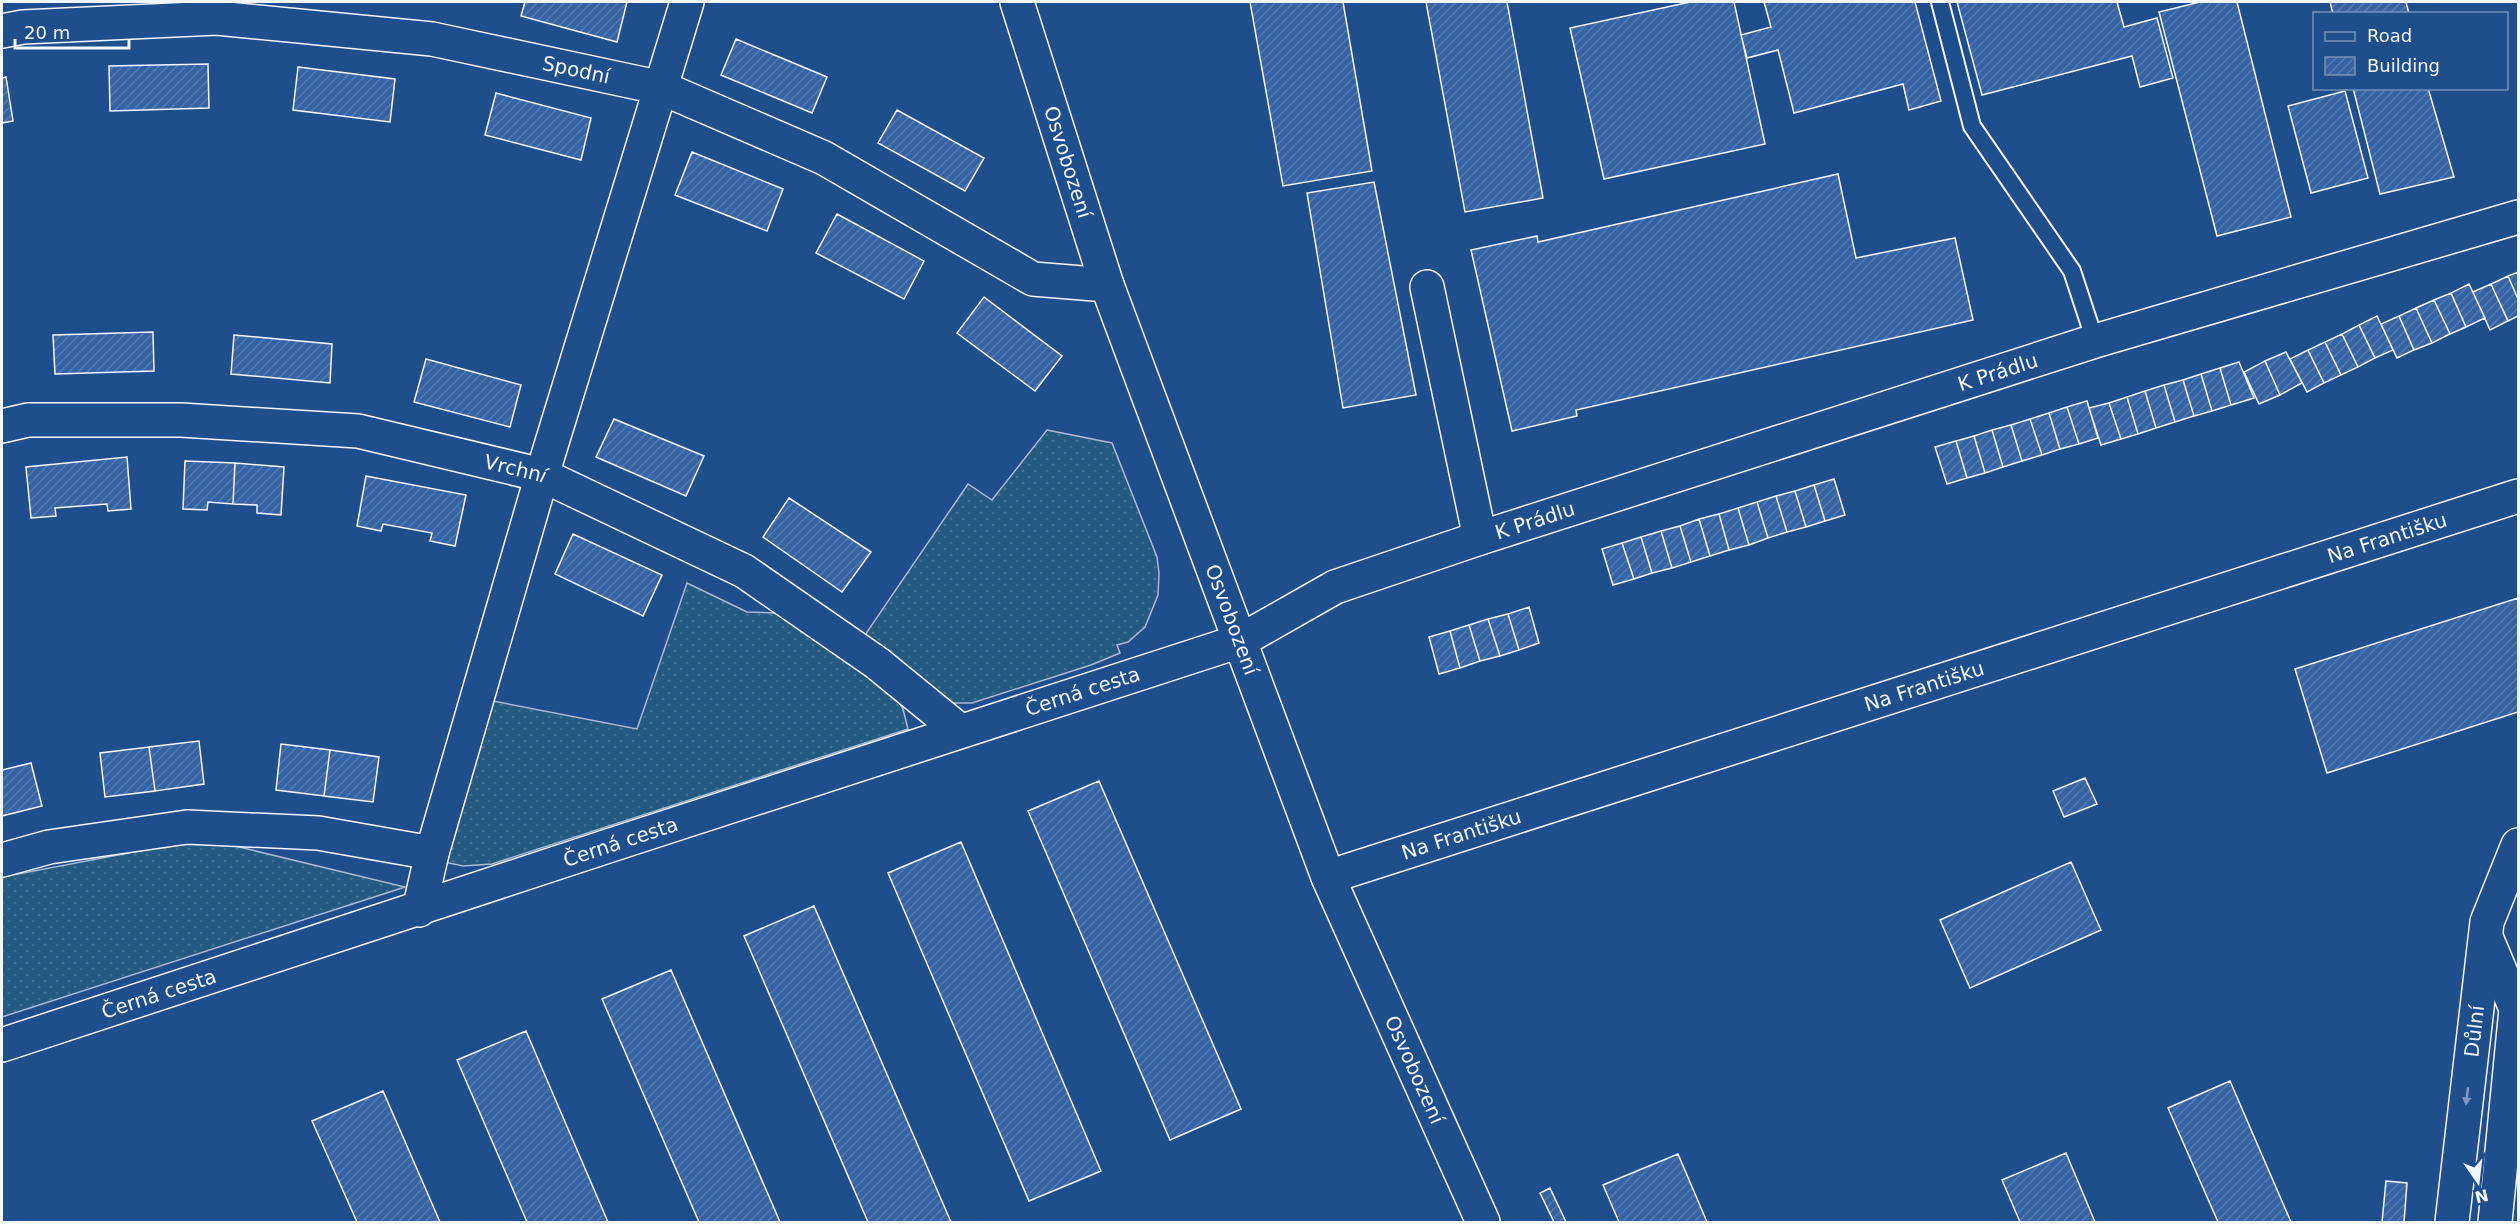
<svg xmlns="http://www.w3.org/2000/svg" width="2520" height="1224" viewBox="0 0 2520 1224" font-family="'DejaVu Sans',sans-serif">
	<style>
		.grass { fill: url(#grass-dots); stroke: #a8bbd7; stroke-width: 1.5 }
		.building { fill: url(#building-hatch); stroke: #f2f6ff; stroke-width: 1.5 }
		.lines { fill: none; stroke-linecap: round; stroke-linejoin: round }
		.lane-casing { stroke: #f2f6ff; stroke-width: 20 }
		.street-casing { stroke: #f2f6ff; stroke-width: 36 }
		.secondary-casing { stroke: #f2f6ff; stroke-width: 36 }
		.lane { stroke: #1f4e8c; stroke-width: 16 }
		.street { stroke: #1f4e8c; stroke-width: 33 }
		.secondary { stroke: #1f4e8c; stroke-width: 33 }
		.oneway { fill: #7e9ac0 }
		.labels { text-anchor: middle; stroke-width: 4.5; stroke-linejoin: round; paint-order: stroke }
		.street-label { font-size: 20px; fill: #f2f6ff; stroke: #1f4e8c }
	</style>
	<defs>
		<pattern id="grass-dots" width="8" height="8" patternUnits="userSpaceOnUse" patternTransform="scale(1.5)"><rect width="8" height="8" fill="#245a82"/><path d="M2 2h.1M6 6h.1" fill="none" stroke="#447295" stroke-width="1.8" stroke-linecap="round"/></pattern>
		<pattern id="building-hatch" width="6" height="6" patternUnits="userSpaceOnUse" patternTransform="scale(1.5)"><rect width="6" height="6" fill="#3563a3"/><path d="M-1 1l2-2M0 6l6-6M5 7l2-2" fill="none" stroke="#537ab1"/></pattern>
	</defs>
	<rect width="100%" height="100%" fill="#1f4e8c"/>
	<path class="grass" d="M1047 430 1112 443 1157 557 1159 573 1158 595 1145 627 1128 642 1117 645 1120 653 1091 665 972 703H953L864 640 867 632 968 484 992 500Z
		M687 583 747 612 775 613 893 692 903 709 908 729 492 864 463 866 444 862 488 700 637 729Z
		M210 840 405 887 2 1017V877L160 847Z"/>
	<path class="building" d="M525 2H627L617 42 521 16Z
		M1250 2H1343L1372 171 1283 186Z
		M1426 2H1507L1543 198 1465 212Z
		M1690 2H1734L1765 144 1604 179 1570 28Z
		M1764 2H1915L1941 101 1909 110 1903 84 1794 113 1778 50 1747 58 1741 35 1771 27Z
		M1957 2H2117L2124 27 2157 18 2173 78 2140 87 2132 56 1982 95Z
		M2200 2H2237L2291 217 2217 236 2159 12Z
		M2330 2H2406L2409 14H2333Z
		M736 39 827 77 812 113 721 75Z
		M208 64 209 108 110 111 109 66Z
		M298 67 395 79 390 122 293 110Z
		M6 77 13 121 2 123V78Z
		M2353 88H2428L2454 177 2380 194Z
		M2345 91 2368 178 2311 193 2288 106Z
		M496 93 591 118 581 160 485 135Z
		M897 110 984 158 965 191 878 143Z
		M692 152 783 189 767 231 675 195Z
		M1838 174 1856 258 1955 238 1973 320 1576 410 1577 416 1512 431 1471 250 1537 236 1538 242Z
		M1374 182 1416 395 1343 408 1307 193Z
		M837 214 924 261 904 299 816 253Z
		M2518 272V299L2508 276Z
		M2508 276 2518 299V316L2508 321 2491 284Z
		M2469 284 2485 318 2466 327 2451 293Z
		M2491 284 2508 321 2490 330 2473 292Z
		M2451 293 2466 327 2450 334 2434 300Z
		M984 297 1062 356 1035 391 957 333Z
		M2434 300 2450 334 2432 343 2416 308Z
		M2416 308 2432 343 2414 350 2399 316Z
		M2377 316 2393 350 2375 358 2359 325Z
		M2399 316 2414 350 2397 358 2381 324Z
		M2359 325 2375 358 2358 367 2342 334Z
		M153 332 154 371 55 374 53 335Z
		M2342 334 2358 367 2341 375 2325 342Z
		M234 335 332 344 330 383 231 374Z
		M2325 342 2341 375 2324 383 2308 350Z
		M2308 350 2324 383 2307 392 2290 359Z
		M2286 352 2302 383 2280 395 2265 361Z
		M426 359 521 385 510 427 414 402Z
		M2265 361 2280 395 2259 404 2244 372Z
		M2239 362 2254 398 2231 405 2220 368Z
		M2220 368 2231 405 2212 411 2201 374Z
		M2201 374 2212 411 2194 416 2183 380Z
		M2183 380 2194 416 2175 422 2164 385Z
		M2164 385 2175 422 2156 428 2145 391Z
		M2145 391 2156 428 2138 434 2127 397Z
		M2127 397 2138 434 2121 439 2109 403Z
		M2087 401 2098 438 2079 444 2067 407Z
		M2109 403 2121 439 2101 445 2089 408Z
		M2067 407 2079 444 2060 449 2049 413Z
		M2049 413 2060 449 2042 455 2030 419Z
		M614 419 704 456 686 496 596 457Z
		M2030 419 2042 455 2022 461 2011 425Z
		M2011 425 2022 461 2003 467 1992 430Z
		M1992 430 2003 467 1985 473 1974 436Z
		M1974 436 1985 473 1967 478 1956 441Z
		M1956 441 1967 478 1947 484 1935 447Z
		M127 457 131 509 108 511 107 504 55 508 56 516 31 518 26 467Z
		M185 461 235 463 233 504 208 502 207 510 183 509Z
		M235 463 284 467 281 515 257 513V505L233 504Z
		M366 476 466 495 455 546 430 541 432 533 383 524 381 531 357 526Z
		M1834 479 1845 515 1825 521 1814 485Z
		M1814 485 1825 521 1806 527 1795 491Z
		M1795 491 1806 527 1787 532 1776 496Z
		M1776 496 1787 532 1768 538 1757 502Z
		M789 498 871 552 842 592 763 537Z
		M1757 502 1768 538 1749 545 1738 508Z
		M1738 508 1749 545 1729 550 1719 514Z
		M1719 514 1729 550 1710 556 1699 519Z
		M1699 519 1710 556 1691 562 1680 526Z
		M1680 526 1691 562 1672 568 1661 531Z
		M1661 531 1672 568 1652 573 1641 537Z
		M573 534 662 575 643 616 555 574Z
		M1641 537 1652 573 1634 579 1622 543Z
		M1622 543 1634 579 1613 585 1602 549Z
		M2518 598V712L2327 773 2295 669Z
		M1529 607 1539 643 1519 650 1508 614Z
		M1508 614 1519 650 1500 656 1488 619Z
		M1488 619 1500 656 1480 661 1469 625Z
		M1469 625 1480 661 1460 668 1450 631Z
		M1450 631 1460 668 1439 674 1429 637Z
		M199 741 204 784 155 791 149 747Z
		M281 744 330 750 324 796 276 790Z
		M149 747 155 791 105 797 100 753Z
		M330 750 379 757 373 802 324 796Z
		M31 763 42 806 2 816V770Z
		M2085 778 2097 804 2064 817 2053 791Z
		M1099 781 1241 1109 1170 1140 1028 811Z
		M961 842 1101 1171 1029 1201 888 873Z
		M2071 862 2101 930 1970 988 1940 920Z
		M814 906 951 1222H868L744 936Z
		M671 970 780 1222H699L602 999Z
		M526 1031 608 1222H527L457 1060Z
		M2230 1081 2291 1222H2218L2168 1108Z
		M383 1091 440 1222H357L312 1121Z
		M2066 1153 2095 1222H2020L2002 1180Z
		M1678 1154 1707 1222H1619L1603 1185Z
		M2386 1181 2407 1183 2404 1222H2382Z
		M1550 1188 1566 1222H1554L1540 1193Z"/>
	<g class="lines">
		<g class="lane-casing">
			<path id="lane" d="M1940 2 1972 126 2072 271 2095 341"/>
		</g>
		<g class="street-casing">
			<g id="street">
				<path id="s1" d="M2 31 23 27 217 18 432 39 662 88 824 158 1033 279 1107 285"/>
				<path d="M1427 287 1480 538"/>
				<path id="s2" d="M2 426 28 420H181L358 431 542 475 744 571 877 663 959 730"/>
				<path id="s3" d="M1240 641 1335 587 1480 538 2095 341 2518 217"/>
				<path d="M2 860 49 847 187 827 318 833 432 853"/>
				<path id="s4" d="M1328 877 2518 496"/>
				<path d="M419 910 432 853 542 475 687 2"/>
				<path d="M2486 937 2516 1009 2495 1222"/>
				<path id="s5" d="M2452 1222 2487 922 2518 845"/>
			</g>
		</g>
		<g class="secondary-casing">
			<g id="secondary">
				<path id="s6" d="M1017 2 1107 285 1328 877 1483 1222"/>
				<path id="s7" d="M2 1045C415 911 826 772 1240 641"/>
			</g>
		</g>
		<use href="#lane" class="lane"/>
		<use href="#street" class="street"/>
		<use href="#secondary" class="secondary"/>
	</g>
	<defs><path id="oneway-solid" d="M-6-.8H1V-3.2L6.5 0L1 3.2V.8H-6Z" transform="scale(1.5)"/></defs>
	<use class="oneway" href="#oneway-solid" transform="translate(2467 1096) rotate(97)"/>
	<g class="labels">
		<g class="street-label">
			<text dy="7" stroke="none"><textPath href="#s1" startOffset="579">Spodní</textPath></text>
			<text dy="7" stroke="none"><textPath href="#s6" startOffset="168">Osvobození</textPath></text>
			<text dy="7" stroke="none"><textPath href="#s3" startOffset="806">K Prádlu</textPath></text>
			<text dy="7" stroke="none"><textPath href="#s2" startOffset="519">Vrchní</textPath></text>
			<text dy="7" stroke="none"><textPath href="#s3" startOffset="320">K Prádlu</textPath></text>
			<text dy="7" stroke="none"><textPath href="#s4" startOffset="1112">Na Františku</textPath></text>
			<text dy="7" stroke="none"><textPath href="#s6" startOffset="654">Osvobození</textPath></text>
			<text dy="7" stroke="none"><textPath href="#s4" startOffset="626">Na Františku</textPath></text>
			<text dy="7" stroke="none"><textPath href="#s7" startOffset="1137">Černá cesta</textPath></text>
			<text dy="7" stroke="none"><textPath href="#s4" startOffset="140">Na Františku</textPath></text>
			<text dy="7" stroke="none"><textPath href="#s7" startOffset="651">Černá cesta</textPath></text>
			<text dy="7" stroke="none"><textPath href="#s7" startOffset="165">Černá cesta</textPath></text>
			<text dy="7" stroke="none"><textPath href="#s5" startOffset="192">Důlní</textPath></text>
			<text dy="7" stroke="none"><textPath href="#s6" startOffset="1140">Osvobození</textPath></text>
		</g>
	</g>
	<rect width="2520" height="1224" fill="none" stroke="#f2f6ff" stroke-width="6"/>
	<rect x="2313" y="12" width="195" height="78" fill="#1f4e8c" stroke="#7391ba" stroke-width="1.5"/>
	<rect x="2325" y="32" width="30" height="9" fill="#1f4e8c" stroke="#7391ba" stroke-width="1.5"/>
	<text x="2367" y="42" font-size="18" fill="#f2f6ff">Road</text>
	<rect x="2325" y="57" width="30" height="18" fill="url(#building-hatch)" stroke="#7391ba" stroke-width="1.5"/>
	<text x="2367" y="72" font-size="18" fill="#f2f6ff">Building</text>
	<g transform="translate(2478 1182) rotate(166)" stroke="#1f4e8c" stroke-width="4.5" paint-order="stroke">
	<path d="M0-4.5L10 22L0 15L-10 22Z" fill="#f2f6ff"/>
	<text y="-9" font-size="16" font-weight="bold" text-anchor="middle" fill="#f2f6ff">N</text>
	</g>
	<path d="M15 39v9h114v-9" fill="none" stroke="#f2f6ff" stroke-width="3"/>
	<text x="24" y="39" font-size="18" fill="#f2f6ff" stroke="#1f4e8c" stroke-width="4.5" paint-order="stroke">20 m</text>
</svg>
